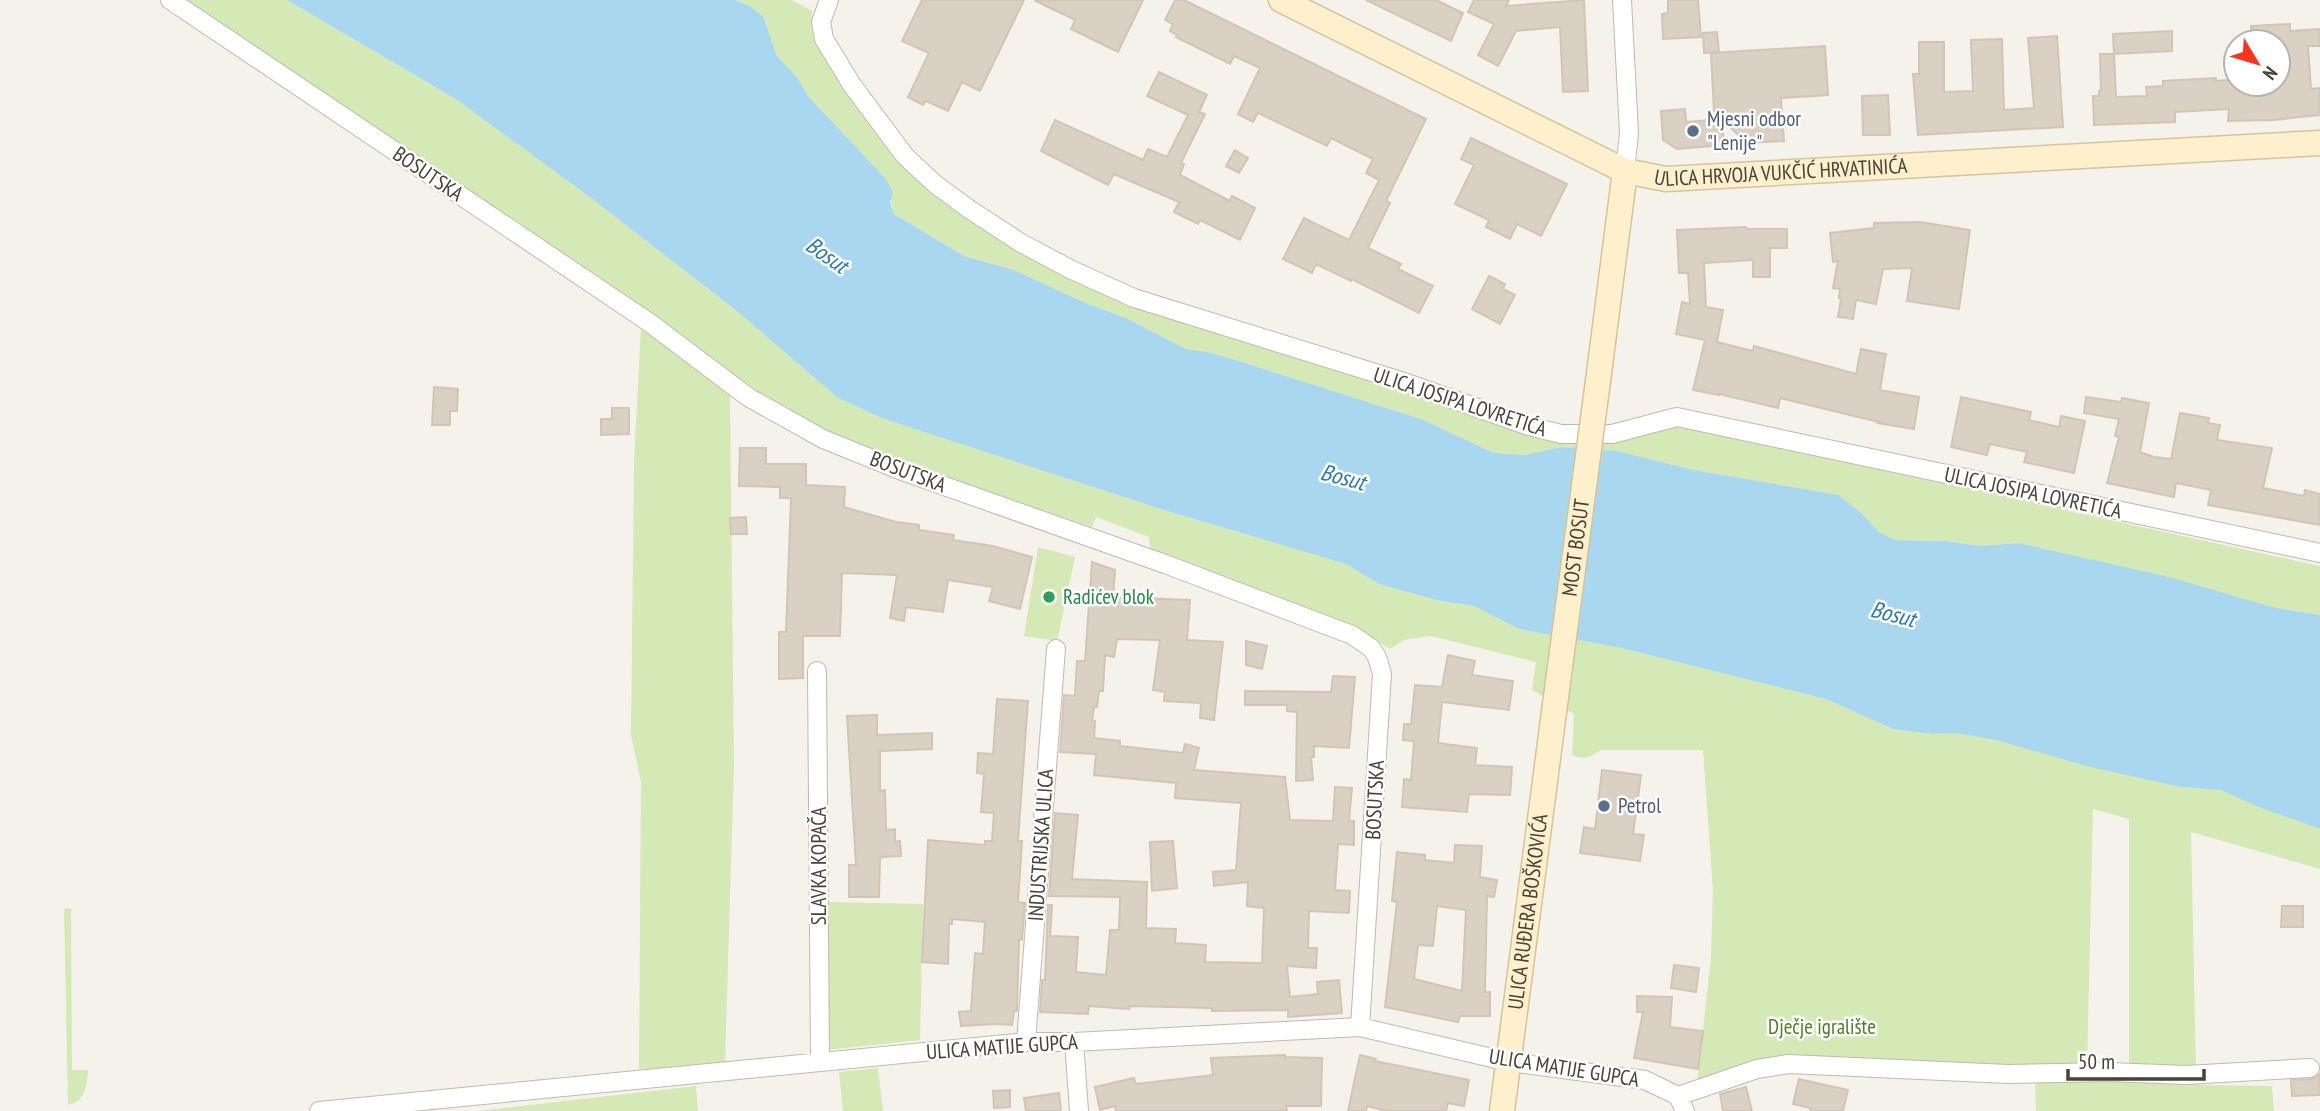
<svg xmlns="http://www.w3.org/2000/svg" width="2320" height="1111" viewBox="0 0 2320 1111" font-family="'PT Sans Narrow',sans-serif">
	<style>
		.green { fill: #d4e9b5 }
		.water { fill: #a9d7f0 }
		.building { fill: #dad0c4; stroke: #d2c5b4; stroke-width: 2; fill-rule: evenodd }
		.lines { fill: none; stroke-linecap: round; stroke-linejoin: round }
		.street-casing { stroke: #c1b9ae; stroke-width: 20 }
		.secondary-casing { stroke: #d5c39b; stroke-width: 27 }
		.street { stroke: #fff; stroke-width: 18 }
		.secondary { stroke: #fef0cd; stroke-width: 24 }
		.secondary-bridge-casing { stroke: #d5c39b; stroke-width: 27; stroke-linecap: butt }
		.secondary-bridge { stroke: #fef0cd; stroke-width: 24 }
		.service-dot { fill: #5c6f8a; stroke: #fff; stroke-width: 2.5 }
		.leisure-dot { fill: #2e9e5b; stroke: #fff; stroke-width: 2.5 }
		.labels { text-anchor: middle; stroke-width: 5; stroke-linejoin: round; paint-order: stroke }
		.service-label { font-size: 21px; fill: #4e5e75; stroke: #fff; text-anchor: start }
		.street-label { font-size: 21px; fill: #4a4239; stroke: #fff }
		.leisure-label { font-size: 21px; fill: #27864d; stroke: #fff; text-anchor: start }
		.park-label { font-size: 21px; fill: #4e7d2b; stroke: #fff }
		.water-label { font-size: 23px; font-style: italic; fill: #2e78a6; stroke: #fff }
	</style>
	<rect width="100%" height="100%" fill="#f5f2eb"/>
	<path class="green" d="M177 0H287L429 84 457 100 587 195 738 312 838 398 884 419 1167 511 1346 564 1379 584 1436 600 1474 606 1519 629 1621 648 1826 699 1893 729 1932 734 1956 733 1996 740 2181 787 2221 790 2320 829V869L2191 832 2196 1071 2129 1067V819L2093 809 2087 1067 2022 1068 1848 1059 1697 1084 1711 956 1713 891 1703 750H1601C1591 757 1582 761 1572 754L1574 714 1532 690 1536 662 1431 636 1404 640 1390 649 1355 627 1151 552 1149 537 1096 517 1092 527 983 491 826 432 798 417 721 367Z
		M735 0H792L812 11 811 26 823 56 908 166 1133 306 1398 388 1496 420 1530 436 1560 440 1672 424 2320 566V615L2272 607 2018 543 1981 546 1946 541 1895 540 1879 532 1861 513 1839 495 1694 470 1617 451 1561 447 1525 455 1494 453 1421 419 1239 361 1208 352 1186 349 1124 317 1088 304 1014 270 964 256 894 214 886 179 808 96 797 77 777 56 763 16 748 5Z
		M641 328 726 387 730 398 734 765 725 1062 695 1067 639 1069 641 782 631 735 634 462Z
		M1038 547 1075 557 1057 641 1024 636Z
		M825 902 923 904 920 1040 826 1050Z
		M71 908 72 1070H88C87 1086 85 1102 68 1105L64 909Z
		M878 1068 883 1111H843L839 1072Z
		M2035 1077 2196 1080 2197 1085 2272 1086 2274 1111H2036Z
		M696 1086 698 1111H478Z"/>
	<path class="water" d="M287 0H735L748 5 763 16 777 56 797 77 808 96 886 179 893 192 890 202 894 214 964 256 1014 270 1088 304 1124 317 1186 349 1208 352 1239 361 1421 419 1494 453 1525 455 1561 447 1617 451 1694 470 1839 495 1861 513 1879 532 1895 540 1946 541 1981 546 2018 543 2165 576 2272 607 2320 615V829L2256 806 2221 790 2181 787 2090 767 1996 740 1956 733 1932 734 1893 729 1826 699 1621 648 1519 629 1474 606 1436 600 1379 584 1346 564 1167 511 884 419 838 398 738 312 587 195 457 100Z"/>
	<path class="building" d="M922 0H1024L980 91 962 82 948 111 926 101 923 105 908 97 929 53 902 41Z
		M1034 0H1143L1118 52 1071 29 1075 20Z
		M1175 0H1184L1426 119 1386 201 1390 203 1368 248 1401 264 1398 269 1433 286 1419 313 1352 279 1351 281 1316 264 1312 273 1283 259 1304 218 1349 240 1379 180 1366 173 1373 159 1331 138 1327 146 1258 113 1253 122 1238 114 1260 68 1234 56 1230 64 1176 37 1177 35 1170 31 1173 24 1165 20Z
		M1366 0H1436L1463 13 1451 41Z
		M1474 0H1509L1506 6 1584 0 1588 91 1563 92 1560 27 1516 31 1498 66 1478 55 1494 24 1468 12Z
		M1668 0H1698L1701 37 1663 39 1662 14 1668 13Z
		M2290 24V31L2320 29V46H2308L2311 89 2320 88V115L2273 120 2228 121 2229 109 2175 112V122L2094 125 2093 96H2099V91H2101L2100 54H2114L2116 97 2147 96 2146 87 2163 86V81L2216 78V81L2236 79V84H2278V42H2252L2251 26Z
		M2172 31V51L2114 54 2113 34Z
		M1717 32 1719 52 1704 53 1703 33Z
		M2057 36 2063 127 1918 135 1913 74H1919V42H1944V92L1973 91 1971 40 2002 39 2004 110 2034 108 2028 38Z
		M1825 46 1828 95 1781 98 1784 141 1746 143 1714 111 1711 53Z
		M1159 72 1207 95 1199 112 1205 114 1181 163 1184 164 1180 175 1230 201 1232 196 1255 208 1240 240 1200 220 1198 224 1174 212 1179 202 1114 174 1108 185 1041 151 1055 120 1143 160 1148 149 1167 157 1188 115 1147 96Z
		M1888 95 1890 135H1863L1862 96Z
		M1685 109 1686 122 1722 119 1724 145 1677 149 1663 140 1661 111Z
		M1471 138 1567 184 1541 236 1517 224 1510 239 1486 227 1489 220 1455 204 1474 165 1461 159Z
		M1235 150 1248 158 1239 173 1226 166Z
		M1920 222 1970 230 1959 309 1907 301 1912 268 1883 269 1876 304 1856 300 1853 319 1838 317 1841 299 1839 298 1840 289 1833 288 1838 261 1833 262 1830 233 1874 228V223Z
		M1746 227 1747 229H1787V248H1770V277H1753V260L1704 263 1706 307 1723 310 1717 342 1753 351 1754 346 1856 374 1861 349 1886 354 1880 390 1919 397 1914 429 1878 423 1879 422 1780 398 1778 408 1719 394V395L1693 390 1705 340 1676 334 1682 302 1690 304 1688 273H1679L1677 230Z
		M1489 276 1505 284 1503 289 1515 295 1500 324 1472 309Z
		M434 387 458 389 457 411H450V425H432Z
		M1961 397 2031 412 2029 420 2059 427 2061 416 2085 421 2074 473 2024 462 2027 452 1990 444 1987 455 1951 447Z
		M2086 397 2121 402 2122 398 2149 403 2140 452 2154 457 2171 459 2180 413 2209 418 2208 423 2220 425 2217 440 2272 448 2263 488 2304 496 2305 490 2320 494V525L2208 505 2211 490 2176 483 2174 497 2107 483 2119 437 2115 436 2119 419 2084 413Z
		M612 408H629V434L601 435V419H612Z
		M740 448H766V464H806V485L845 487 844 507 896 522 919 525V530L954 535 953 540 993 546 1032 557 1020 609 989 601 993 587 948 580 943 612 906 607 904 621 890 618 897 575 842 573 840 636H803V678L779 679V632H786L791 498H780V487L739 486Z
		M746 517 747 534H731L730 518Z
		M1092 562 1115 570 1113 597 1190 600 1187 640 1223 642 1214 720 1200 718 1201 703 1164 701 1165 692 1153 690 1160 640 1117 639 1114 657 1105 655 1103 691H1099L1097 707H1094L1092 720 1095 721 1094 738 1120 741V746L1183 753 1185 744 1199 748 1194 770 1285 777 1290 820 1333 821 1335 787 1352 788 1349 821H1354V845L1338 844 1335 890 1350 891 1349 913 1309 911 1308 948H1317L1316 968 1287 966 1290 997 1318 994 1317 982 1339 980 1342 1013 1288 1017V1010L1212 1011V1008L1130 1006 1129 1009 1089 1006 1088 1014 1040 1012 1042 980H1045L1048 905H1052L1050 936 1078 937 1076 972 1106 975 1110 930H1119L1120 897 1049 896 1055 813 1078 815 1072 879 1147 882 1146 928 1176 929 1175 943 1206 945 1205 962 1262 963 1264 908 1247 906 1248 882 1214 886 1213 872 1236 870 1241 803 1175 798 1176 783 1094 775 1096 754 1060 752 1064 695 1075 696 1077 661H1085Z
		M1246 641 1267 646 1262 669 1246 665Z
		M1448 655 1475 661 1472 675 1513 681 1509 710 1442 702 1438 743 1477 748 1475 765 1512 767 1510 795 1469 794 1467 812 1402 807 1404 779 1411 780 1414 741 1403 740 1404 724H1411L1415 685 1442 687Z
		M1333 676 1355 677 1349 748 1314 746V757H1311L1313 780 1296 781 1297 712 1287 711V705H1245V691L1331 692Z
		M997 699 1028 701 1018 841H1022L1018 902 1025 903 1022 940 1019 939 1017 1011H1014L1012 1025 996 1024 961 1026 959 1012 971 1011 975 953 983 954 985 922 952 919V924H949L948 964 922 962 928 840 985 845V841H992L994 813 981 812 984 774 977 773 978 753 993 754Z
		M877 715V735L932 733V749L880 751V791L885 790 886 830 895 829V842L900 841 901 856 882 857 880 859 879 897H849V865H856L847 716Z
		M1602 770 1641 775 1633 834 1644 835 1640 861 1580 853 1584 827 1595 829Z
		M1173 841 1177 888 1152 891 1150 842Z
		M1455 845 1482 846 1480 877 1497 880 1494 897 1487 896 1485 992H1490V1016H1460L1458 1022 1385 1007 1397 902 1392 901 1397 852 1425 855V860L1454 863ZM1437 906 1466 910 1462 991 1414 979 1418 945 1433 946Z
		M2282 906H2303V927H2281Z
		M1674 965 1699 968 1696 992 1671 988Z
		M1637 996 1672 997 1670 1027 1703 1031 1698 1069 1634 1058 1643 1012H1637Z
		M1285 1055V1057L1322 1058 1321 1106H1286L1287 1111H1116L1115 1106 1100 1110 1095 1087 1134 1078 1136 1084 1213 1075 1211 1058Z
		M1360 1055 1376 1059 1375 1061 1469 1080 1464 1106 1448 1103 1446 1111H1386L1367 1106 1366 1111H1348Z
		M2320 1074V1095L2292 1096 2291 1080 2311 1079Z
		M1799 1079 1848 1090 1843 1111H1810L1811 1108 1793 1104Z
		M1746 1087 1752 1111H1723L1720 1094Z
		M1010 1090V1107L994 1108 993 1091Z
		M1059 1093 1061 1111H1026L1024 1098Z"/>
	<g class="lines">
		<g class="street-casing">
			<path id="street" d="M170 0 650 323 748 397 823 439 902 471 1165 564 1352 635 1371 648 1377 657 1382 674 1360 1027
				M829 0 821 22 824 39 852 85 905 156 935 184 969 209 1021 243 1072 270 1134 298 1401 381 1529 426 1561 434H1612L1677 417 2320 553
				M1622 0 1629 133 1625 171
				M817 671 820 1061
				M1026 1042 1056 649
				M1074 1042 1079 1111
				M1678 1096 1757 1069 1789 1064 2008 1074 2109 1072 2186 1075 2310 1068
				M319 1111 1026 1042H1074L1360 1027 1509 1062 1645 1080 1678 1096 1685 1111"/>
		</g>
		<g class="secondary-casing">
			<g id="secondary">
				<path id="s1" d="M1281 0 1625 171 1666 179 2320 143"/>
				<path d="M1598 381 1625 171"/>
				<path id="s2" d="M1502 1111 1554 712"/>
			</g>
		</g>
		<use href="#street" class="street"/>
		<use href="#secondary" class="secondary"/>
		<g class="secondary-bridge-casing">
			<g id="secondary-bridge">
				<path id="s3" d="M1554 712 1598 381"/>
			</g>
		</g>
		<use href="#secondary-bridge" class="secondary-bridge"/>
	</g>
	<g class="service-dot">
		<circle cx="1693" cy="131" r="7"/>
		<circle cx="1604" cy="806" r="7"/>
	</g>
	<circle class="leisure-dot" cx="1049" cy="597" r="7"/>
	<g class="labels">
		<g class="service-label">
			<text x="1707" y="126">Mjesni odbor<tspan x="1707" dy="24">"Lenije"</tspan></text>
			<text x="1618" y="813">Petrol</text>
		</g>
		<g class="street-label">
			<text dy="7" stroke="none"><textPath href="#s1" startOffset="541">ULICA HRVOJA VUKČIĆ HRVATINIĆA</textPath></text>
			<text transform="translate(428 174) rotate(34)" y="7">BOSUTSKA</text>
			<text transform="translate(1460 402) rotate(18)" y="7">ULICA JOSIPA LOVRETIĆA</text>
			<text transform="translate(908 472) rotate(21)" y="7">BOSUTSKA</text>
			<text transform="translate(2033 493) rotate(12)" y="7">ULICA JOSIPA LOVRETIĆA</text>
			<text dy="7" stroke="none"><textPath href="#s3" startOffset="166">MOST BOSUT</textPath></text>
			<text transform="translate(1375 800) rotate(-87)" y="7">BOSUTSKA</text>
			<text transform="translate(1041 845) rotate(-86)" y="7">INDUSTRIJSKA ULICA</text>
			<text transform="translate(819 866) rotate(-90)" y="7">SLAVKA KOPAČA</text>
			<text dy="7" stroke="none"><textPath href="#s2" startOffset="201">ULICA RUĐERA BOŠKOVIĆA</textPath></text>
			<text transform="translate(1002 1047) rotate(-4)" y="7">ULICA MATIJE GUPCA</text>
			<text transform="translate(1564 1068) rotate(9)" y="7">ULICA MATIJE GUPCA</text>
		</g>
		<g class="leisure-label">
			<text x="1063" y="604">Radićev blok</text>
		</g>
		<g class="park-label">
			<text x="1822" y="1034">Dječje igralište</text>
		</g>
		<g class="water-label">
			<text transform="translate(827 255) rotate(35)" y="8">Bosut</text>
			<text transform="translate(1343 477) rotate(15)" y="8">Bosut</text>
			<text transform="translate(1893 614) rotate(14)" y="8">Bosut</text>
		</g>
	</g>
	<g transform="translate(2257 63) rotate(128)"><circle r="33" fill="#ffffff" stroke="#b7b3b0" stroke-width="2"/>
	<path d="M0-5L12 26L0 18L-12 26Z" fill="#f83620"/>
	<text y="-10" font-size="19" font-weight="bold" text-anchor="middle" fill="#4a4239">N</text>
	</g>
	<path d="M2068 1069v10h136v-10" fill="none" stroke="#4a4239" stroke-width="3.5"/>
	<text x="2078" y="1069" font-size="21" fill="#4a4239" stroke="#ffffff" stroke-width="5" paint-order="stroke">50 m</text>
</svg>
